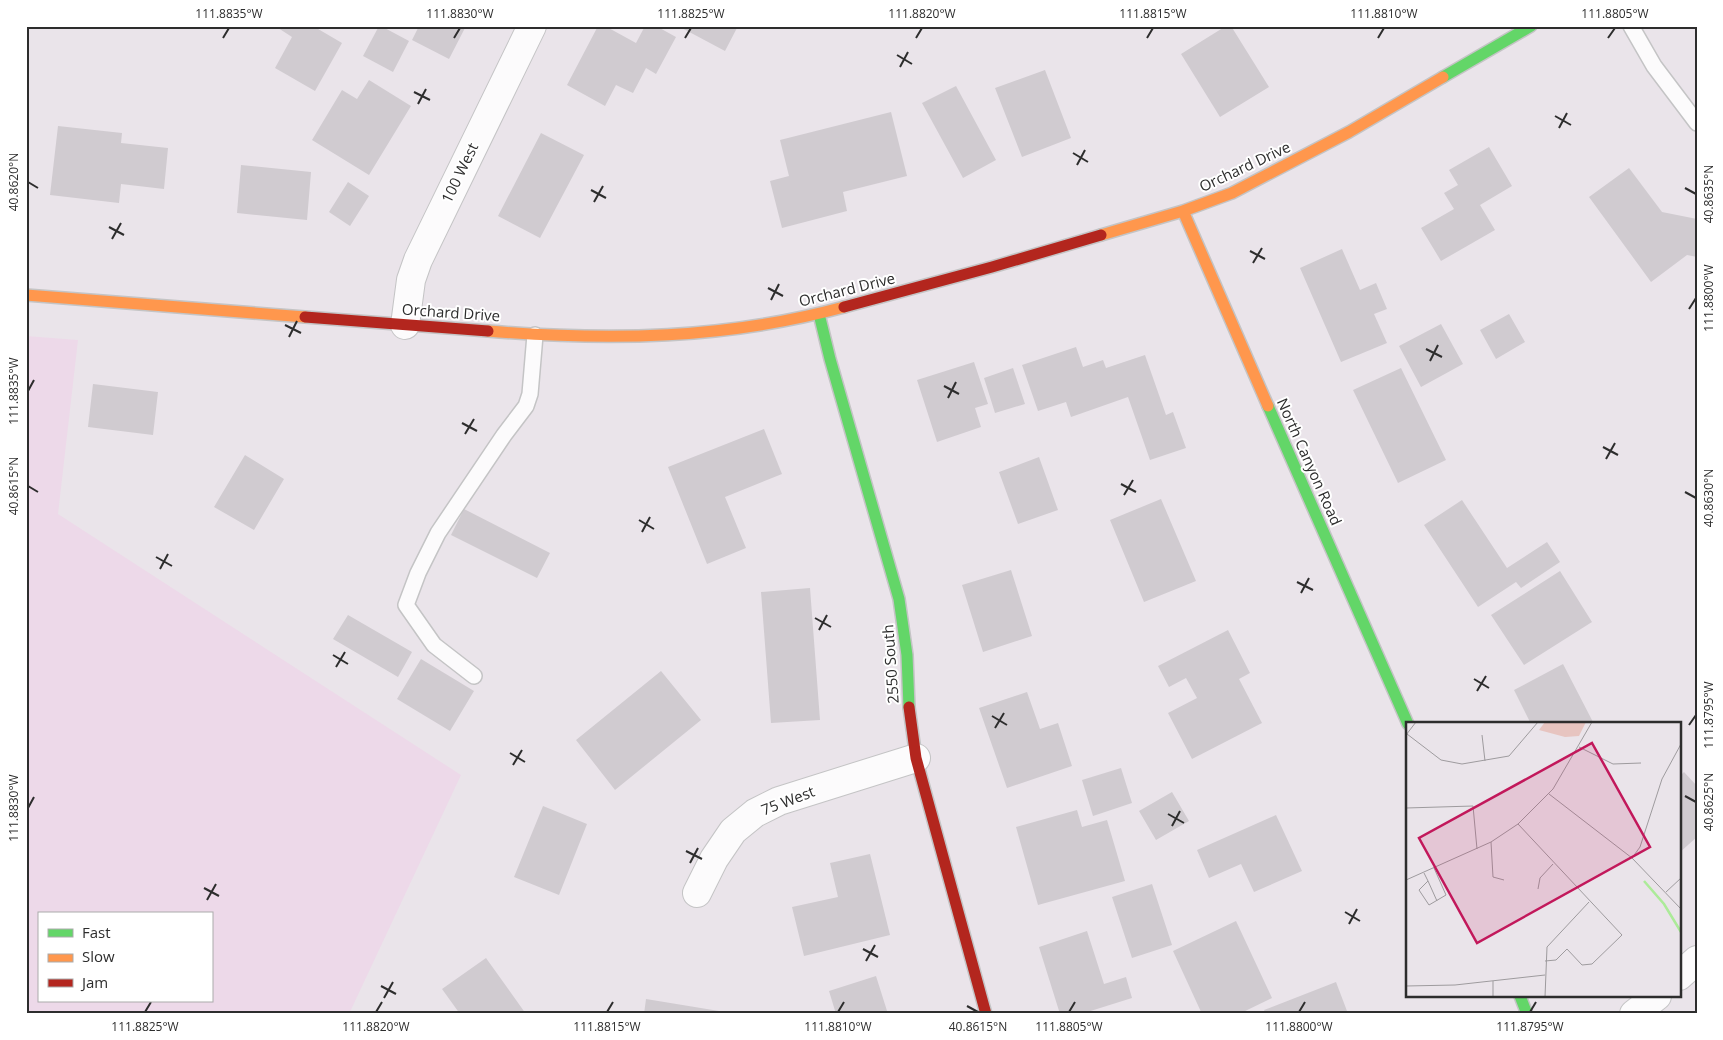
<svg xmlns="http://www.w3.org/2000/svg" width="1723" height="1040" viewBox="0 0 1723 1040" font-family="'Open Sans',sans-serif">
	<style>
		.education { fill: #edd9e9; fill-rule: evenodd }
		.building { fill: #d0cbd0 }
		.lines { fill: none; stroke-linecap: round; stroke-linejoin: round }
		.lane-casing { stroke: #c4c4c5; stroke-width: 18 }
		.street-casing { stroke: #c4c4c5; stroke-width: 30 }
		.fast-casing { stroke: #c4c4c5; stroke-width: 14 }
		.slow-casing { stroke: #c4c4c5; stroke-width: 14 }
		.jam-casing { stroke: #c4c4c5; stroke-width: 14 }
		.lane { stroke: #fcfbfc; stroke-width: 15 }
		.street { stroke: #fcfbfc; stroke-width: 28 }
		.fast { stroke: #63d668; stroke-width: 11 }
		.slow { stroke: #ff974d; stroke-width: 11 }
		.jam { stroke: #b3261e; stroke-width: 11 }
		.ticks { fill: none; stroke: #2d2d2d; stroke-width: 2 }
		.labels { text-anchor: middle; stroke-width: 4; stroke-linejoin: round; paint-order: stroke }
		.street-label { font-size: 15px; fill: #2d2d2d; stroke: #fff }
		.inset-river { fill: none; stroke: #aceb99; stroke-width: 2.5 }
		.inset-road { fill: none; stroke: #9e9b9e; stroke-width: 1 }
		.view { fill: #c2185b; fill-opacity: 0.15; stroke: #c2185b; stroke-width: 2.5 }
		.inset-edge { fill: none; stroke: #2d2d2d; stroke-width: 2.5 }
		.neatline { fill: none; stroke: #2d2d2d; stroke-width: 2 }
		.ticks-label { font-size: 12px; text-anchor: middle; fill: #2d2d2d }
	</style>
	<rect width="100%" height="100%" fill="#eae4ea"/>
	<path class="education" d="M26 336 78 340 58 514 461 775 349 1014H26ZM39 914H211V1001H39Z"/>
	<path class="building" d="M275 26H313L342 43 315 91 275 68 292 37Z
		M379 26H381L409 41 393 72 363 56Z
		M419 26H466L449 59 412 40Z
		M598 26H605L636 43 645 26H656L676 37 656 74 646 68 633 93 616 85 605 106 567 85Z
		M678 26H738L725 51Z
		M1226 26H1231L1269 87 1220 117 1181 54Z
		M1045 70 1071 138 1022 157 995 88Z
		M369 80 411 106 369 175 312 140 342 90 357 99Z
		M956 86 996 160 963 178 922 103Z
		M891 112 907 176 843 192 847 211 782 228 770 181 789 176 780 140Z
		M58 126 122 133 121 143 168 148 164 189 121 184 119 203 50 195Z
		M541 133 584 155 540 238 498 216Z
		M1489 147 1512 186 1480 205 1495 230 1441 261 1421 228 1454 209 1444 193 1458 185 1449 170Z
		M241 165 311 172 307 220 237 213Z
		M1629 168 1662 212 1697 219V257L1687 255 1651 282 1589 197Z
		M348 182 369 196 350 226 329 212Z
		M1342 249 1360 290 1376 283 1387 309 1374 314 1387 343 1341 362 1300 268Z
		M1509 314 1525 342 1496 359 1480 330Z
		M1441 324 1463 364 1421 387 1399 346Z
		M1076 347 1083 367 1103 360 1106 368 1145 355 1166 415 1173 412 1186 448 1150 460 1128 397 1071 417 1066 402 1038 411 1022 365Z
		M974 362 988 404 975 408 981 427 937 442 917 380Z
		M1013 368 1025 404 995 413 984 378Z
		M1401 368 1446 460 1398 483 1353 390Z
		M93 384 158 392 153 435 88 427Z
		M764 429 782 474 725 497 746 548 707 564 668 467Z
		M245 455 284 479 254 530 214 507Z
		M1039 457 1058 510 1018 524 999 472Z
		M1161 499 1196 581 1144 602 1110 520Z
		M1462 500 1507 568 1547 542 1560 562 1521 588 1516 582 1478 607 1424 525Z
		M464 509 550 553 537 578 451 535Z
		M1011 570 1032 636 983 652 962 585Z
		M1560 571 1592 622 1524 665 1491 615Z
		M810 588 820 720 771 723 761 592Z
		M348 615 412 652 398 677 333 639Z
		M1228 630 1250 673 1239 679 1262 723 1192 759 1168 713 1197 698 1186 678 1169 687 1158 666Z
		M421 659 474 691 450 731 397 699Z
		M1563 664 1594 724H1531L1514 690Z
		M661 671 701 720 615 790 576 740Z
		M1027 692 1040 729 1058 723 1072 766 1007 788 979 708Z
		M1121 768 1132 803 1093 816 1082 780Z
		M1684 772 1697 786V837L1679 853V777Z
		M1172 792 1189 821 1156 840 1139 811Z
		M543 806 587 824 559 895 514 877Z
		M1077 810 1082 827 1107 820 1125 881 1038 905 1016 827Z
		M1276 815 1302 871 1254 892 1241 864 1209 878 1197 850Z
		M870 854 890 935 804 956 792 907 838 897 830 863Z
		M1152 884 1172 945 1132 958 1112 897Z
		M1236 921 1272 998 1239 1014H1202L1173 951Z
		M1087 931 1104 984 1126 977 1132 998 1081 1014H1060L1039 947Z
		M486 958 526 1014H460L442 989Z
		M876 976 888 1014H836L829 991Z
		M1336 982 1347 1011 1340 1014H1266L1264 1010Z
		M646 999 719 1011V1014H644Z"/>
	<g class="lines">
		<g class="lane-casing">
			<path id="lane" d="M1631 26 1654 66 1697 123
				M474 676 434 645 406 605 418 573 438 533 504 435 526 406 530 394 535 335"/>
		</g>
		<g class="street-casing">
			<path id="street" d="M405 325 411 280 418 260 532 26
				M697 893 714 859 733 831 755 813 779 801 916 758
				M1679 976 1697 960
				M1634 1014 1657 996"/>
		</g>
		<g class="fast-casing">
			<path id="fast" d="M1443 77 1531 26
				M819 314 830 359 899 599 907 655 909 707
				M1268 406 1408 724
				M1520 996 1527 1014"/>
		</g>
		<g class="slow-casing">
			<path id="slow" d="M1183 211 1268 406
				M1101 235 1183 211 1232 193 1349 132 1443 77
				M26 295 305 317
				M488 331C610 341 726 339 844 307"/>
		</g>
		<g class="jam-casing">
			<path id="jam" d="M844 307 992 267 1101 235
				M305 317 488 331
				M909 707 916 758 986 1014"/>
		</g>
		<use href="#lane" class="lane"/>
		<use href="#street" class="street"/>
		<use href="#fast" class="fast"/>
		<use href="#slow" class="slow"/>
		<use href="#jam" class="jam"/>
	</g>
	<path class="ticks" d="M223 38 229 28M454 38 460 28M685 38 691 28M916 38 922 28M1147 38 1153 28M1378 38 1384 28M1608 38 1615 28M897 55 912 64M900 67 908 52M414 92 430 100M418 104 426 89M1555 116 1571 125M1559 128 1567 113M1073 153 1088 162M1077 165 1085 150M28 182 38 188M1685 188 1696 194M591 190 606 198M594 202 603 186M109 227 124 235M112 239 121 223M1250 251 1265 259M1253 263 1262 248M768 288 783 296M771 300 779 284M1689 309 1696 298M285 325 301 333M289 337 297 321M1426 349 1442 357M1430 361 1438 345M944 386 959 394M28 391 34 380M948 398 956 382M462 423 477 431M465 434 474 419M1603 447 1618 455M1606 459 1615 443M1121 484 1136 492M28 486 38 492M1685 492 1696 498M1124 495 1133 480M639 520 654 529M642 532 650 517M156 557 172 566M160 569 168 554M1297 582 1313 590M1301 593 1309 578M815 618 831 627M819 630 827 615M333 655 348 664M336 667 345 652M1474 679 1489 688M1477 691 1486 676M992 716 1007 725M1689 725 1696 715M995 728 1004 713M510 753 525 762M513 765 522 750M1685 796 1696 802M28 808 34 797M1168 814 1184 823M1172 826 1180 811M686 851 702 859M690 863 698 848M204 888 219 896M207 900 216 884M1345 912 1360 921M1349 924 1357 909M863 949 878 957M866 961 875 945M381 986 396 994M384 998 393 982M967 1006 978 1012M145 1012 151 1002M376 1012 382 1002M607 1012 613 1002M838 1012 844 1002M1069 1012 1075 1002M1299 1012 1305 1002M1530 1012 1536 1002"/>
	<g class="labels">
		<g class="street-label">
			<text transform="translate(1245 167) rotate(-25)" y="5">Orchard Drive</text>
			<text transform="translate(460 173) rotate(-64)" y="5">100 West</text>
			<text transform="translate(847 290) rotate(-14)" y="5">Orchard Drive</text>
			<text transform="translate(451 313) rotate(4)" y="5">Orchard Drive</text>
			<text transform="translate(1309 462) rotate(66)" y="5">North Canyon Road</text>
			<text transform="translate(891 664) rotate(-94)" y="5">2550 South</text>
			<text transform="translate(788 801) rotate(-21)" y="5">75 West</text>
		</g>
	</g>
	<g transform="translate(1406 722)">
		<rect width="275" height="275" fill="#eae4ea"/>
		<path d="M139 0H180L173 14 159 15 133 8Z" fill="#e7c4c0"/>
		<path class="inset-river" d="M238 159 258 182 275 210"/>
		<path class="inset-road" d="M1 12 35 38 56 42 103 34 132 0M0 13 10 0M76 13 79 39M173 25 207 42 235 41M143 72 226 136 275 187M0 86 67 84 71 127M112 102 216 213 186 242 176 243 161 227 150 238 139 239M85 120 87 155 98 158M226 136 234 125 256 57 275 22M18 151 22 159 13 168 23 183 40 173 28 146M0 158 85 120 112 102 147 67 186 0M22 159 31 179M132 167 134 156 147 142M260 170 275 156M87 259V275M0 264 49 263 139 253M139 275 141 225 183 180"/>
		<path class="view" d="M186 21 244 125 71 221 13 116Z"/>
		<rect width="275" height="275" class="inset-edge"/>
	</g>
	<rect width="1723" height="1040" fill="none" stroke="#ffffff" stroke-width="55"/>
	<rect x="38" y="912" width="175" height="90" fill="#ffffff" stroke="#ababab"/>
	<rect x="48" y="929" width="25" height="8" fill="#63d668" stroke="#ababab"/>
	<text x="82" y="938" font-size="15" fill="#2d2d2d">Fast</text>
	<rect x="48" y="954" width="25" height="8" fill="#ff974d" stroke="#ababab"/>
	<text x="82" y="962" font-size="15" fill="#2d2d2d">Slow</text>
	<rect x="48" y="979" width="25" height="8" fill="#b3261e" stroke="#ababab"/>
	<text x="82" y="988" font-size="15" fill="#2d2d2d">Jam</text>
	<rect x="28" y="28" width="1668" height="984" class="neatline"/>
	<g class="ticks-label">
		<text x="229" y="18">111.8835°W</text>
		<text x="460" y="18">111.8830°W</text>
		<text x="691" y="18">111.8825°W</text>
		<text x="922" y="18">111.8820°W</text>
		<text x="1153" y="18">111.8815°W</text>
		<text x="1384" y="18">111.8810°W</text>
		<text x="1615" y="18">111.8805°W</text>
		<text transform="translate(14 182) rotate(-90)" y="4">40.8620°N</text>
		<text transform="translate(1709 194) rotate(-90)" y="4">40.8635°N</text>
		<text transform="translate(1709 298) rotate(-90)" y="4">111.8800°W</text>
		<text transform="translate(14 391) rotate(-90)" y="4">111.8835°W</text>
		<text transform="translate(14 486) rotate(-90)" y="4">40.8615°N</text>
		<text transform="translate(1709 498) rotate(-90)" y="4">40.8630°N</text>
		<text transform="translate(1709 715) rotate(-90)" y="4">111.8795°W</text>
		<text transform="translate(1709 802) rotate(-90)" y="4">40.8625°N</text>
		<text transform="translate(14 808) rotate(-90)" y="4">111.8830°W</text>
		<text x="145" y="1031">111.8825°W</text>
		<text x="376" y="1031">111.8820°W</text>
		<text x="607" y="1031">111.8815°W</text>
		<text x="838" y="1031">111.8810°W</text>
		<text x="978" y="1031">40.8615°N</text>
		<text x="1069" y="1031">111.8805°W</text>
		<text x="1299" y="1031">111.8800°W</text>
		<text x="1530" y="1031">111.8795°W</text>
	</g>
</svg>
